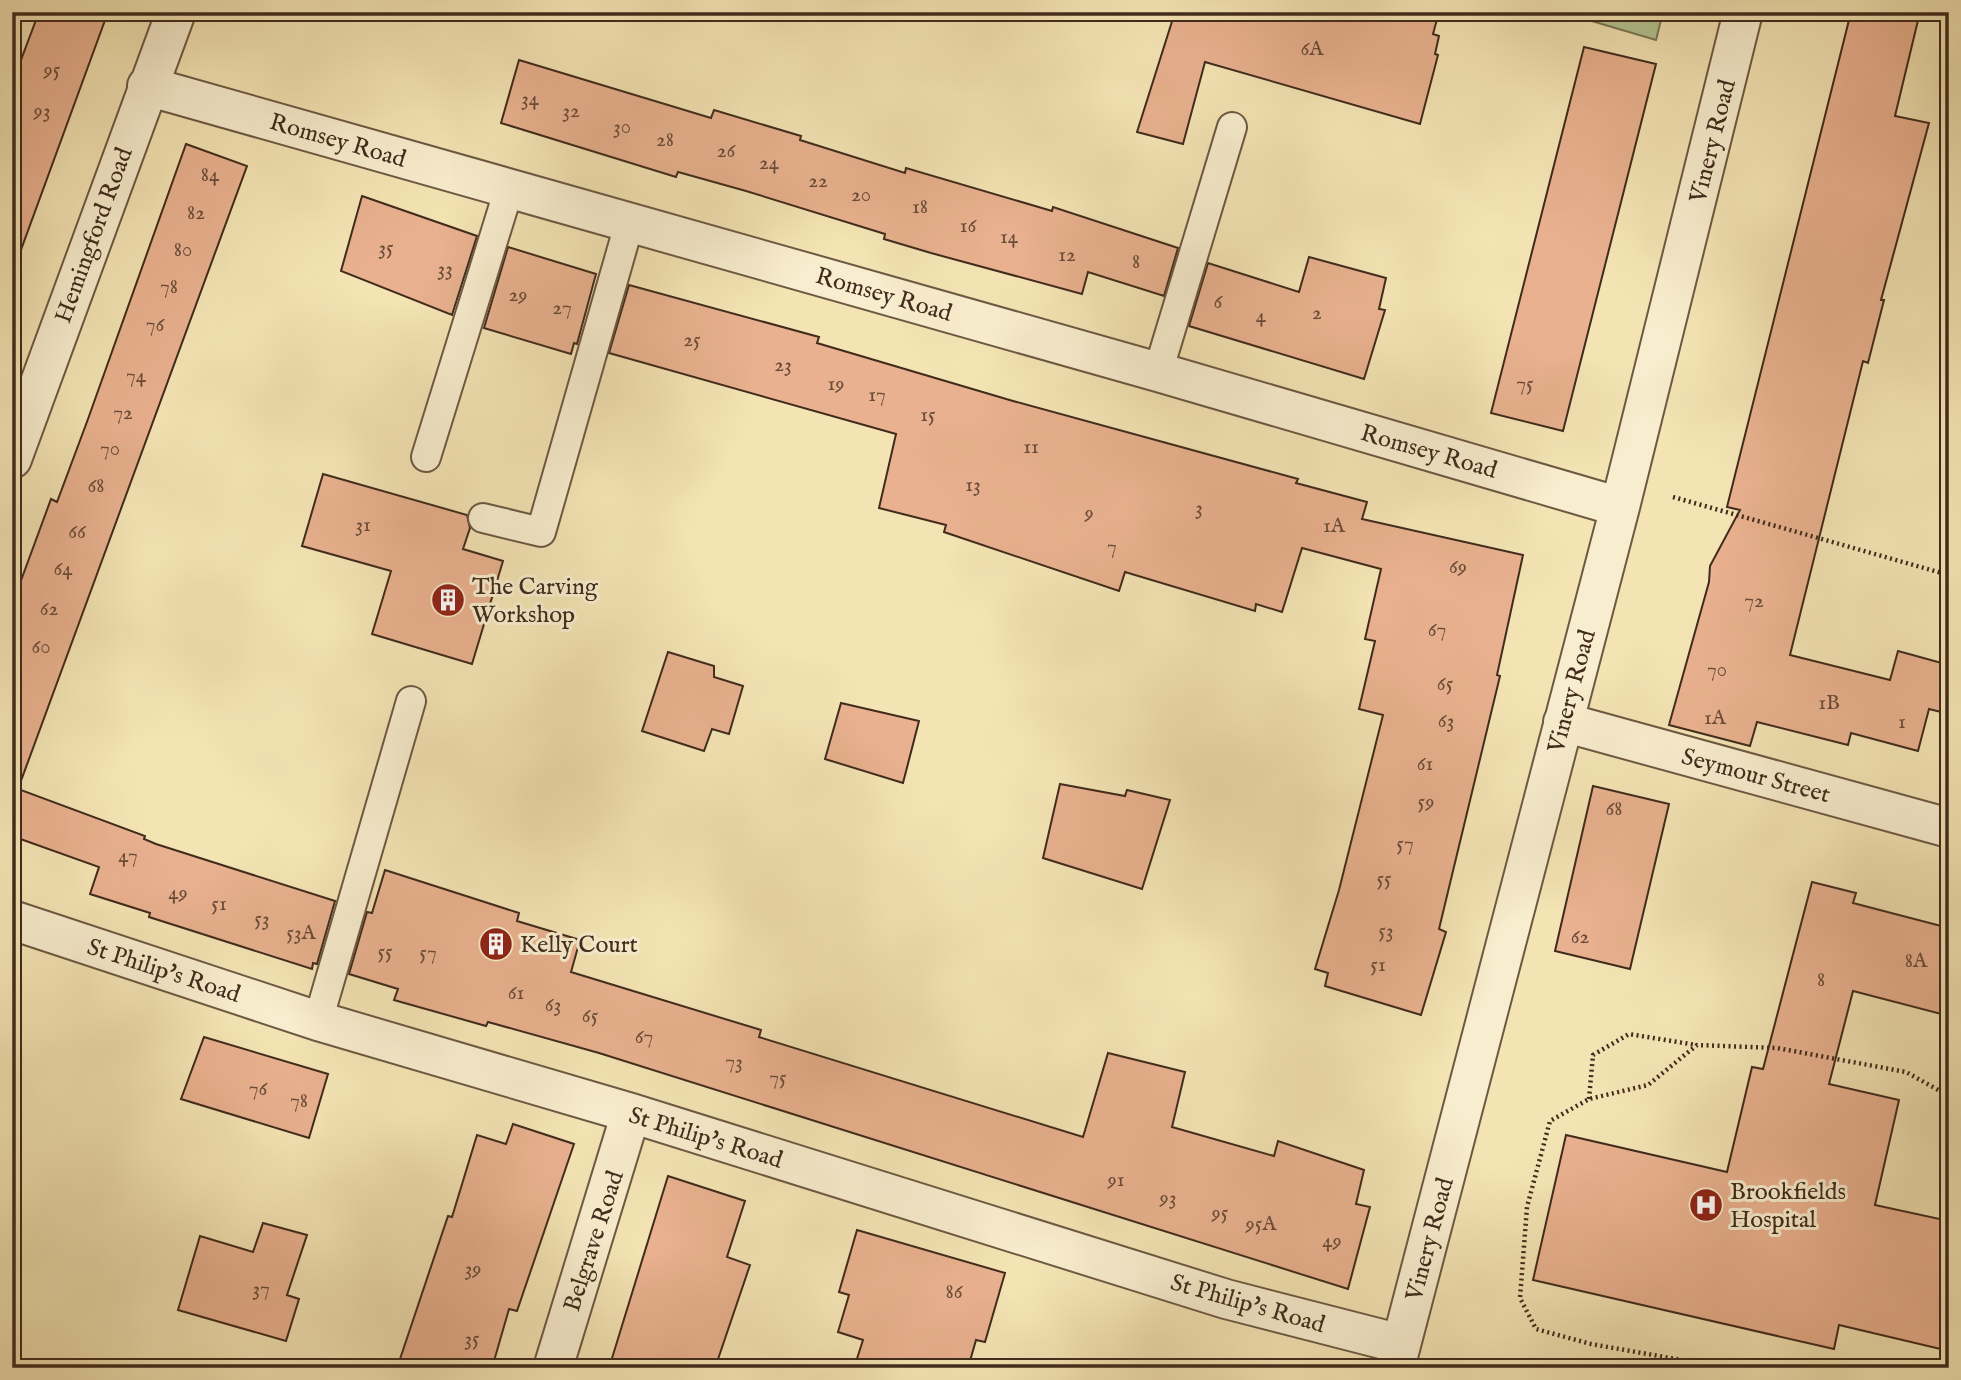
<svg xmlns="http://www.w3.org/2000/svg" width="1961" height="1380" viewBox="0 0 1961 1380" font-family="'IM FELL English',serif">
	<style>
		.green { fill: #b5c592; stroke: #7a7857; stroke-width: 2 }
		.building { fill: #e9b18f; stroke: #402b1c; stroke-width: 2 }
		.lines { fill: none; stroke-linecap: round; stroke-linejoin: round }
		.service-casing { stroke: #6d5942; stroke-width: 32 }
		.minor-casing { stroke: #6d5942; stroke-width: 42 }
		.path { stroke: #402b1c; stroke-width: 4.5; stroke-dasharray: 2 3.5; stroke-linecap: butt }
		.service { stroke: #f8edce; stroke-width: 28 }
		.minor { stroke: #f8edce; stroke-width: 38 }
		.labels { text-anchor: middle; stroke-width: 6; stroke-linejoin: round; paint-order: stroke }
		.number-label { font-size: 21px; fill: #6a4c39 }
		.street-label { font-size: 24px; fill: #402b1c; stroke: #f8edce }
		.poi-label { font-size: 24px; fill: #402b1c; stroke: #f8edce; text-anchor: start }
	</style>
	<rect width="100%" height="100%" fill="#f4e4b4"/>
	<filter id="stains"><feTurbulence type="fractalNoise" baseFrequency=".00286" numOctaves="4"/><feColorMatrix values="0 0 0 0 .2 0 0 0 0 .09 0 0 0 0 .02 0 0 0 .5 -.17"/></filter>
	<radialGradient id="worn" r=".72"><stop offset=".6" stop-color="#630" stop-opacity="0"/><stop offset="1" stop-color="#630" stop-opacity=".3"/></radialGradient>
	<path class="green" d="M1561 12H1663L1656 40Z"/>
	<path class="building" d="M39 12H108L18 258 12 257V84Z
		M1175 12H1439L1433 34 1439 36 1435 54 1438 55 1420 124 1205 62 1183 144 1137 132Z
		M1851 12H1920L1895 116 1929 123 1881 300H1884L1868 363 1863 361 1790 655 1890 680 1898 651 1949 665V714L1929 709 1918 751 1851 733 1848 745 1757 722 1750 746 1669 725 1709 582 1710 566 1740 510 1727 507Z
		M1584 47 1656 64 1563 431 1491 413Z
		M519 60 711 118 714 110 801 136 800 140 905 173 906 168 1052 211 1053 207 1178 248 1164 296 1088 272 1082 294 931 253 884 239 885 234 746 191 678 172 676 177 501 123Z
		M186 144 247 166 18 789 145 836 144 839 156 844 335 901 317 964 313 963 312 969 149 917 150 913 90 894 99 867 12 836V605L51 499 57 502 88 419Z
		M362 196 477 236 452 315 341 271Z
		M508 247 596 274 577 344 574 343 571 354 484 328Z
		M1309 257 1386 278 1379 309 1385 310 1364 379 1189 326 1208 263 1299 292Z
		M629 285 819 337 817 343 1013 401 1298 479 1296 483 1367 502 1362 519 1523 555 1497 675 1500 676 1439 929 1446 932 1421 1015 1325 986 1328 973 1315 969 1339 890 1383 715 1359 709 1375 641 1365 639 1381 569 1302 548 1282 612 1256 604 1255 611 1125 572 1119 591 944 532 946 525 879 508 896 434 609 353Z
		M323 474 467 515 470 528 463 549 503 561 472 664 372 634 391 571 302 546Z
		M668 652 714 666V677L743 686 729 734 712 729 704 751 642 731Z
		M841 703 919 721 903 783 825 759Z
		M1060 784 1125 796 1127 790 1170 800 1142 889 1043 858Z
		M1593 786 1669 804 1630 969 1555 951Z
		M385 870 519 913 517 921 580 940 571 972 761 1030 759 1037 1083 1137 1108 1053 1185 1072 1172 1127 1274 1156 1278 1141 1364 1170 1356 1204 1370 1207 1348 1289 599 1053 488 1022 486 1026 394 1000 398 989 349 974 367 912 372 913Z
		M1812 882 1856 893 1853 903 1949 928V1016L1853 991 1829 1084 1899 1100 1875 1205 1949 1221V1351L1839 1325 1834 1349 1533 1280 1566 1135 1727 1172 1752 1067 1763 1069Z
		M204 1037 328 1074 309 1138 181 1099Z
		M513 1124 574 1144 517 1311 509 1309 492 1368H397L448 1216 452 1217 477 1135 506 1144Z
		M668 1176 745 1201 727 1257 750 1265 715 1368H609Z
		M263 1223 307 1235 287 1295 299 1299 286 1341 178 1310 200 1236 253 1252Z
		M857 1230 1005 1273 985 1342 976 1340 968 1368H854L863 1340 838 1332 849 1295 839 1292Z"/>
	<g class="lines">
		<g class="service-casing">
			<path id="service" d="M1158 372 1232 127
				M426 457 509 189
				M483 518 541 532 630 221
				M318 1021 411 701"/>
		</g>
		<g class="minor-casing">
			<path id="minor" d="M147 86 1158 372 1620 507
				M12 459 176 12
				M1563 722 1949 828
				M12 920 318 1021 631 1113 1226 1299 1401 1344
				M553 1368 631 1113
				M1395 1368 1620 507 1743 12"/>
		</g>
		<path class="path" d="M1673 497 1949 575
			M1589 1099 1593 1055 1629 1034 1696 1045
			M1727 1368 1591 1344 1536 1329 1520 1298 1527 1207 1550 1121 1589 1099 1648 1085 1697 1045 1777 1048 1906 1072 1949 1096"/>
		<use href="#service" class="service"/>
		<use href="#minor" class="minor"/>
	</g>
	<defs>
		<g id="building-disc" transform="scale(1.75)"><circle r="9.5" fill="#8f2418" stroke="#f8edce"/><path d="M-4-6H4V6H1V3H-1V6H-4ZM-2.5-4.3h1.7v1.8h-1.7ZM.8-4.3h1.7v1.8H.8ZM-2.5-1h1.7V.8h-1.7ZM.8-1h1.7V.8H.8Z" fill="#fff"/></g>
		<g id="hospital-disc" transform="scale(1.75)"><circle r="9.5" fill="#8f2418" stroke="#f8edce"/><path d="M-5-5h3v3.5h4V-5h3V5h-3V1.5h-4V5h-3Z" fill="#fff"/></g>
	</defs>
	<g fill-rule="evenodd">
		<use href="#building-disc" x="448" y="600"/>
		<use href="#building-disc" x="496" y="944"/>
		<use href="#hospital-disc" x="1706" y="1205"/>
	</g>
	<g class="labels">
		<g class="number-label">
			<text x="1312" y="55">6A</text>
			<text x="52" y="76">95</text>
			<text x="530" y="105">34</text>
			<text x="42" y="117">93</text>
			<text x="571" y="117">32</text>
			<text x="622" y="133">30</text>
			<text x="665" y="146">28</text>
			<text x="726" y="157">26</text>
			<text x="769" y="169">24</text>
			<text x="210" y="181">84</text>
			<text x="818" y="187">22</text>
			<text x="861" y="201">20</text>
			<text x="920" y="213">18</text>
			<text x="196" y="219">82</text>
			<text x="968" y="232">16</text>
			<text x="1009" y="243">14</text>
			<text x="386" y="254">35</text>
			<text x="183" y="256">80</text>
			<text x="1067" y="261">12</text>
			<text x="1136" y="268">8</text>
			<text x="445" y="275">33</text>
			<text x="169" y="293">78</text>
			<text x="518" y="301">29</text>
			<text x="1218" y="308">6</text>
			<text x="562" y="314">27</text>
			<text x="1317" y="319">2</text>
			<text x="1261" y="322">4</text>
			<text x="155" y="331">76</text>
			<text x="692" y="346">25</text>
			<text x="783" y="371">23</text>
			<text x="136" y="382">74</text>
			<text x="836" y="390">19</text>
			<text x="1525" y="390">75</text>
			<text x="877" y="401">17</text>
			<text x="123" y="419">72</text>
			<text x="928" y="421">15</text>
			<text x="1031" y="453">11</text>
			<text x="110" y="455">70</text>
			<text x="973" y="491">13</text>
			<text x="96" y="492">68</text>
			<text x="1199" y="514">3</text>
			<text x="1089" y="519">9</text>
			<text x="363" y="531">31</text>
			<text x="1334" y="532">1A</text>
			<text x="77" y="538">66</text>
			<text x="1112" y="553">7</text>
			<text x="1458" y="573">69</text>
			<text x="63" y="575">64</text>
			<text x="1754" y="607">72</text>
			<text x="49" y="615">62</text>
			<text x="1437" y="636">67</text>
			<text x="41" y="653">60</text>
			<text x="1717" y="676">70</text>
			<text x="1445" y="690">65</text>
			<text x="1829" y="709">1B</text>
			<text x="1715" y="724">1A</text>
			<text x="1446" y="727">63</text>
			<text x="1902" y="728">1</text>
			<text x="1425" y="770">61</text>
			<text x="1426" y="808">59</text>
			<text x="1614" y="815">68</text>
			<text x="1405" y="850">57</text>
			<text x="128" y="862">47</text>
			<text x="1384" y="885">55</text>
			<text x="178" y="899">49</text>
			<text x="219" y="910">51</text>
			<text x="262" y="925">53</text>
			<text x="1386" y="937">53</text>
			<text x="301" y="939">53A</text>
			<text x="1580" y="943">62</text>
			<text x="385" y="958">55</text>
			<text x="428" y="959">57</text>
			<text x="1916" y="967">8A</text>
			<text x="1378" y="971">51</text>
			<text x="1821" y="986">8</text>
			<text x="516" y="999">61</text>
			<text x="553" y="1011">63</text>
			<text x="590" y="1022">65</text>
			<text x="644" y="1043">67</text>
			<text x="734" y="1068">73</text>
			<text x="778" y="1084">75</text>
			<text x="258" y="1095">76</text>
			<text x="299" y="1107">78</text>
			<text x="1116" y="1186">91</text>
			<text x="1168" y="1204">93</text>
			<text x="1220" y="1219">95</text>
			<text x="1261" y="1230">95A</text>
			<text x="1332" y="1247">49</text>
			<text x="473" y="1275">39</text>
			<text x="261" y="1295">37</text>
			<text x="954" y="1298">86</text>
			<text x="472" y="1345">35</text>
		</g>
		<g class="street-label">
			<text transform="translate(338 140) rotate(16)" y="8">Romsey Road</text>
			<text transform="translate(1712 141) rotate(-76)" y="8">Vinery Road</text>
			<text transform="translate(93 235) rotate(-70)" y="8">Hemingford Road</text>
			<text transform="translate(884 294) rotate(16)" y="8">Romsey Road</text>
			<text transform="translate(1429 451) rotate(16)" y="8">Romsey Road</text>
			<text transform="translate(1571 691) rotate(-75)" y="8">Vinery Road</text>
			<text transform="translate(1756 775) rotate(15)" y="8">Seymour Street</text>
			<text transform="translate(164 970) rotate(18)" y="8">St Philip's Road</text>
			<text transform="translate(706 1137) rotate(17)" y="8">St Philip's Road</text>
			<text transform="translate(1429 1239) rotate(-75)" y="8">Vinery Road</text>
			<text transform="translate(593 1241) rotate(-72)" y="8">Belgrave Road</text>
			<text transform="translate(1248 1303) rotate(16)" y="8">St Philip's Road</text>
		</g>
		<g class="poi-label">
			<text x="472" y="594">The Carving<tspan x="472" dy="28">Workshop</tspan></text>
			<text x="520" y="952">Kelly Court</text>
			<text x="1730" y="1199">Brookfields<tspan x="1730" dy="28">Hospital</tspan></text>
		</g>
	</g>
	<rect width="1961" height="1380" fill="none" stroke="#f4e4b4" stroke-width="42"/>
	<rect x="14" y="14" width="1933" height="1352" fill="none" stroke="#402b1c" stroke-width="3.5"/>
	<rect x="21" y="21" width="1919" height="1338" fill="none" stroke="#402b1c" stroke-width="2"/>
	<rect width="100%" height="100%" filter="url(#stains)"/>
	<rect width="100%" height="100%" fill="url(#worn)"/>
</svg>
